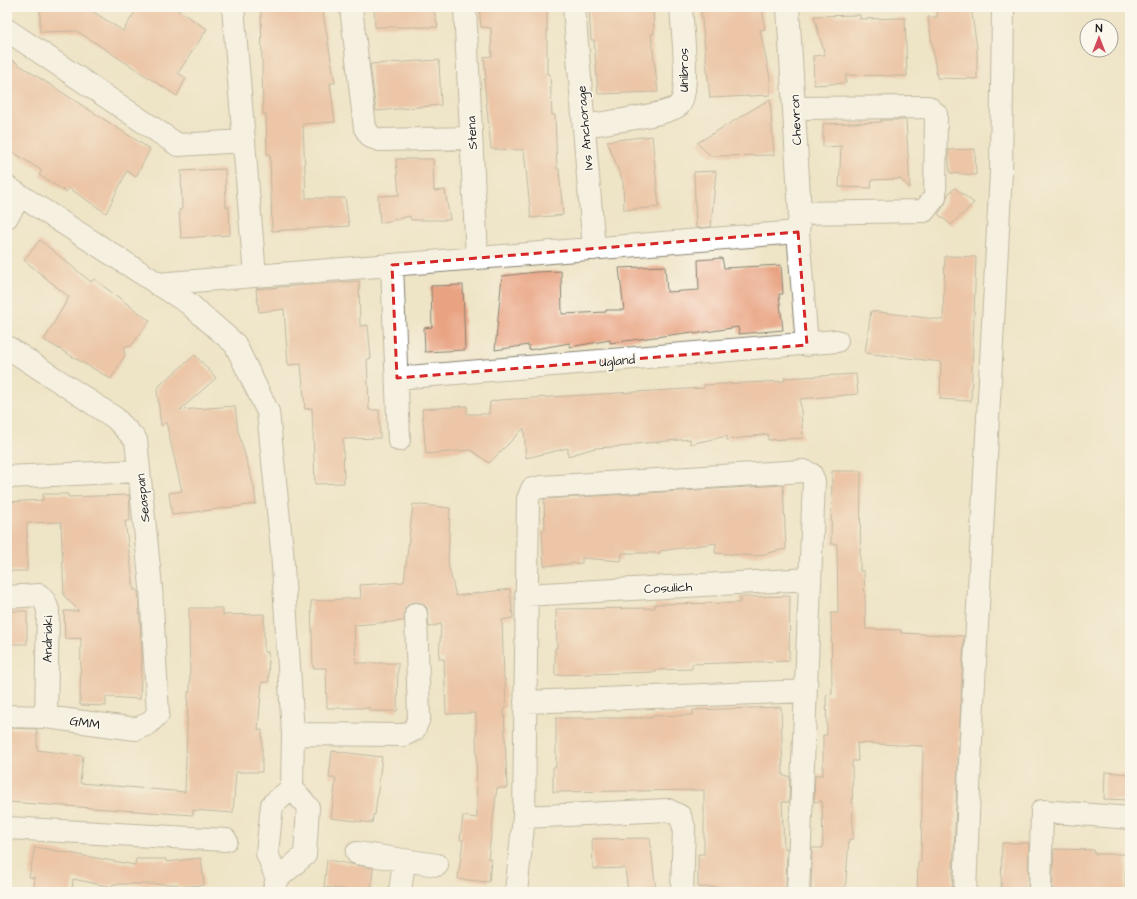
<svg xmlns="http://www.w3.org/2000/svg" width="1137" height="899" viewBox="0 0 1137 899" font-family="'Architects Daughter',sans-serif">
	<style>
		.building { fill: #e9a382 }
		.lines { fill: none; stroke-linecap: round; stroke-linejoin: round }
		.minor-casing { stroke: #858071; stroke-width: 24 }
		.minor { stroke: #fff; stroke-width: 22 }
		.marked { fill: none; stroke: #d62828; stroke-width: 3; stroke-dasharray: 8 5; stroke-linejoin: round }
		.labels { text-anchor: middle; stroke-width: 3.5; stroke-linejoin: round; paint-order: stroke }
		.street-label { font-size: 13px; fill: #1c1c1c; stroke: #fbf7ec }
	</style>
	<rect width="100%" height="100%" fill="#fbf7ec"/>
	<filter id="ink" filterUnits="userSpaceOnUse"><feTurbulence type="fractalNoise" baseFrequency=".025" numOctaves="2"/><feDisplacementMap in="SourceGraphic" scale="8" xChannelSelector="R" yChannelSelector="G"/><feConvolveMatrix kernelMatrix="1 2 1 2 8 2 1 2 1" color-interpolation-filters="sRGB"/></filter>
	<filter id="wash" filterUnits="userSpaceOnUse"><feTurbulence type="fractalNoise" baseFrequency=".012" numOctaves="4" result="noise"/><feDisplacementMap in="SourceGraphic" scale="16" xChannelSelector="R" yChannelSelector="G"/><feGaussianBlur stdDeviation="0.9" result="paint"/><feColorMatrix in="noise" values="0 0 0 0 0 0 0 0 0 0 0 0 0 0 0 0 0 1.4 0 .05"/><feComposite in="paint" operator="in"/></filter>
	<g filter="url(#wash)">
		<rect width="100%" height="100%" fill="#eee4c6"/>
		<g id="blocks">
			<path class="building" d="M40 7H86L123 31 138 7H173L207 29 178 73 186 78 177 96 77 31 40 32Z
				M261 7H322L335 83H330L335 122 303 124 306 198H345L349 226 272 231 270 154H267L266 114H263Z
				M374 7H433L438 27H375Z
				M479 7H547V74H550L552 115H555L557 169H559L563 215 531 218 524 150 491 149 484 79H486L484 57 492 56 491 28 481 27Z
				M625 7H653L654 34H651L658 92 598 94 594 40H591L589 10H625Z
				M731 7H762L765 29 760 30 770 78V95L710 98 701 10Z
				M971 8 977 48V79L937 78 928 17H937L938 9Z
				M860 15V19L905 18 907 76 846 75V83L814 85 813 56 825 55 814 16Z
				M7 57 150 149 136 177 127 171 106 213 69 188 66 192 39 175 42 171 7 148Z
				M439 60 441 105 376 111 370 64Z
				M770 99 774 155 711 156 697 143Z
				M881 120H906L910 188 899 178 898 179 872 180 871 188 839 187 841 146 823 147V124L881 122Z
				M652 136 659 207 624 210 623 182 607 141Z
				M975 149 976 175 950 173 948 150Z
				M396 159H433L434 191 445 190 450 220H411L410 216 380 223 378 196 399 195Z
				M225 169 226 207H229L230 235 181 238 179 210 182 209 181 171Z
				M716 171 711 227 696 228 694 172Z
				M955 188 974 203 951 225 938 214 945 204 948 194Z
				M40 240 91 282 94 279 150 321 131 346 124 347 125 355 111 379 44 340 69 297 24 260Z
				M945 256 976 257 971 401 940 399 941 362 865 353 871 311 943 320Z
				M722 258 724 268 781 265 783 294H779L783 330 739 334 738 327 694 334 693 332 610 343V340L570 347V343L529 350V345L495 350 502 276 536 272 561 271 562 314 606 312V310H624L619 268 665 266 667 292 699 290 698 260Z
				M359 281 360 326 368 325 371 359H367L369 410H379L380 438 343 439 344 483 315 484 312 408 305 409 301 364 288 365 284 309 259 312 256 289Z
				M463 285 465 350 425 352 424 328 432 327 431 286Z
				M195 355 216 378 180 410 235 406 238 431 254 487 256 504 172 515 169 493 182 491 166 422 161 426 157 390 161 384Z
				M856 374 858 394 800 399 803 438 768 440V434L727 440V436L690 444V439L635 444 631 446 595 448 568 456V448L526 458 524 428 489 463 471 450 426 454 422 409 467 406V414H489L490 402 499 400 704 388V385L785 381 784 378Z
				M832 471H861L860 571H864L866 629 901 630V633L964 636 952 892H917L918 862H921L923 746 857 743 858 761H852L853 839H849L845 892H811L812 848H823L822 801 814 802 815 775H823V735H827L826 695 832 694 831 613H838L837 544H831Z
				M783 485 786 549 755 556 715 553 716 543 660 551V553H622L621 561 582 558V563L544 566 542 530H545L544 499Z
				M43 494H68V497L129 495 130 521H125L134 590H138L142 656 140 699 106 697V706L80 705 81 638 65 639 64 611H79L64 596 61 522 27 523V571H7V502L43 500Z
				M413 504 450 508 448 564 456 596 510 589 513 618 502 620 504 679H505L506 708H504L507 788H497L488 859H491L489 882 458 879 463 840H460L463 816 477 818 476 713 446 714 444 659H439L441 624 429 627 427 608 422 603 416 602 410 603 405 608 404 621 354 625 356 663H398L397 711H370V708H327L326 668H313L311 601 361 598 360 585 404 582Z
				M790 596 789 661 692 664V669L655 670V672L555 675V648H557L556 609 655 608V604L740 603V597Z
				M189 608H223V615L264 614V652H268L269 682H262L258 730H262V772H236L233 813 193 810V815L7 802V728L37 729V750L83 756 80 783 185 792 188 692H190Z
				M7 611H27V644H7Z
				M781 707 783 776H790L789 802H782L784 848H787L786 892H746V887H698V854H704V790L553 792V767H556V718H652V716L693 715V710Z
				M332 751 382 757 375 815H373L372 823 331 818 336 778H329Z
				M1105 772 1130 774V800L1104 799Z
				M650 838 656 892H628L625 868 593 869 592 839Z
				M1002 843H1029L1028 892H1001Z
				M35 847 135 865 136 859H166V862L201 858 204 885 177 887V884H113L112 887 73 879 72 892H33L35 878 29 877Z
				M1054 849 1094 850V854H1127L1125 892H1052Z
				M327 860 373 868 371 892 324 887Z"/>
		</g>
	</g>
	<g filter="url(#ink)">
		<use href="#blocks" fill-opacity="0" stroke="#858071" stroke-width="1"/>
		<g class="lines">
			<g class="minor-casing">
				<path id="minor" d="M233 7 255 276
					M351 7 365 128 371 137 380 140 471 138
					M465 7 477 258
					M574 7 594 249
					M788 7 800 213 798 232 807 345
					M7 30 178 145 244 141
					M794 108 928 107 936 114 935 197 924 211 800 213
					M584 126C600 123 673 115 680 104 690 90 682 26 681 7
					M7 187 188 303 235 344 268 412 282 550 293 734 292 788 308 807 305 855 277 879 273 892
					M7 217 20 196
					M392 265 399 440
					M157 284 798 232
					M7 347 115 418 136 440 151 587 158 714 148 724 136 729 46 717 7 716
					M397 378 837 341
					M7 477 139 471
					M526 595 810 579
					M7 597 39 595 45 602 48 610 46 717
					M525 702 805 691
					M293 734 404 735 414 730 419 718 416 614
					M524 817 668 810 680 816 684 827 682 892
					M7 828 226 840
					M357 853 437 865
					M277 879 267 853 272 805 292 788
					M400 892 404 861
					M516 892 524 817 528 499 532 489 542 487 804 471 811 474 814 481 798 892
					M965 892 971 739 1001 172 1003 7
					M1040 892 1042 811 1130 818"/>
			</g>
			<use href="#minor" class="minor"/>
		</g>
	</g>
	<path d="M0 0H1137V899H0ZM798 232 807 345 397 378 392 265Z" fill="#eee4c6" fill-opacity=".55" fill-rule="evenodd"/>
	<path class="marked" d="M798 232 807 345 397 378 392 265Z"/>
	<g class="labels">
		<g class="street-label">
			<text transform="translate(683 70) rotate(-90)" y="5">Unibros</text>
			<text transform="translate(795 120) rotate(-93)" y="5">Chevron</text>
			<text transform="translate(584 128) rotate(-95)" y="5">Ivs Anchorage</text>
			<text transform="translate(471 133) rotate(-93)" y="5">Stena</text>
			<text transform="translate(617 360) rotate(-5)" y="5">Ugland</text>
			<text transform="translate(142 498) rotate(-96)" y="5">Seaspan</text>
			<text transform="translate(668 587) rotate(-3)" y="5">Cosulich</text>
			<text transform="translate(47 639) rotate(-89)" y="5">Andriaki</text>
			<text transform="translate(85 722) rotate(8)" y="5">GMM</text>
		</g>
	</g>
	<rect width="1137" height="899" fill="none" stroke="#fbf7ec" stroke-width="24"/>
	<g transform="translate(1099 38)"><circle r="19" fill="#fbf7ec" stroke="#a29f99"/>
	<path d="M0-3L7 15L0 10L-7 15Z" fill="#d1495b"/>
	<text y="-6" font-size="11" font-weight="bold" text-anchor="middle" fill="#1c1c1c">N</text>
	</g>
</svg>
